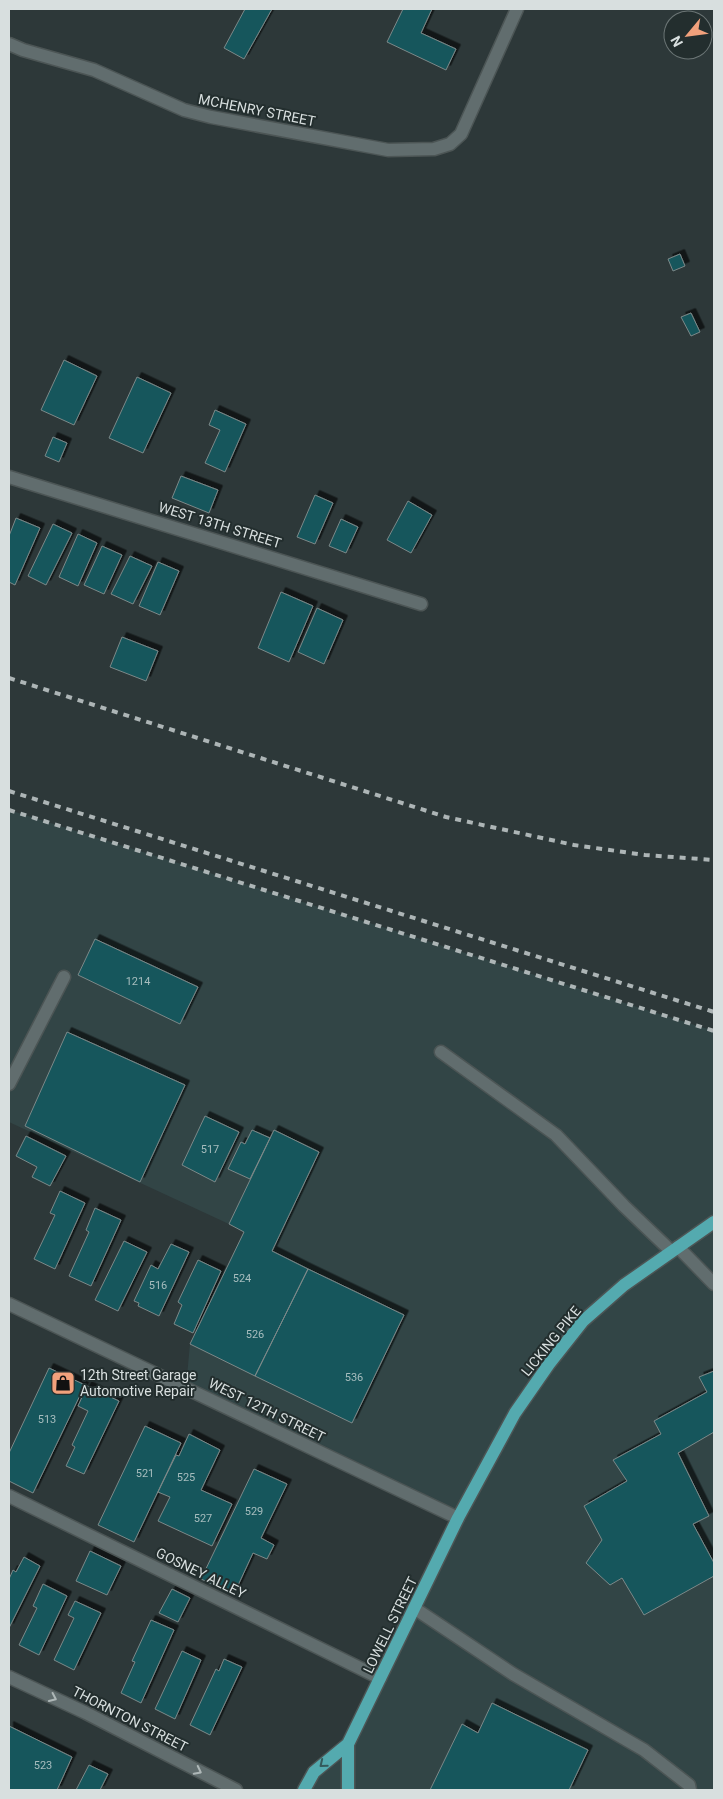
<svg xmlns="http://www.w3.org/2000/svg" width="723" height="1799" viewBox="0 0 723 1799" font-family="Roboto,sans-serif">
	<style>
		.built { fill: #324546 }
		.building { fill: #15575b; stroke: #7c8889; filter: url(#shadow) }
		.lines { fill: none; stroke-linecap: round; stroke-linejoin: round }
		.minor-casing { stroke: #4c5555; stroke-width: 15 }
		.major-casing { stroke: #4c5555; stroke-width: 15 }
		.minor { stroke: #616d6e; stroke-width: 12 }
		.major { stroke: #54aaaf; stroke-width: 12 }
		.rail { stroke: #adb5b6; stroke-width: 4; stroke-dasharray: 6 6; stroke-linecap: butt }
		.oneway { stroke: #aeb7b7 }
		.oneway2 { stroke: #34595b }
		.labels { text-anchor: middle; stroke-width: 4; stroke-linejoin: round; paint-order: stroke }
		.number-label { font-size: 11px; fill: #a7bdbe }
		.street-label { font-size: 14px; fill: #d8dfdf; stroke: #232e2e }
		.poi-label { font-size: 14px; fill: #d8dfdf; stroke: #232e2e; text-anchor: start }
	</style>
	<defs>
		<filter id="shadow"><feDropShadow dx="4.5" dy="-4.5" stdDeviation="0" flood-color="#0009"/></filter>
	</defs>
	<rect width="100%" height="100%" fill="#2d3839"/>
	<path class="built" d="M9 810 714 1031V1790H304L348 1744 457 1518 186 1387 190 1344 244 1231 9 1122Z"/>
	<path class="building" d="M245 9H272L244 59 224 48Z
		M403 9H432L421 33 456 49 446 70 387 42Z
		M680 254 685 266 673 271 668 259Z
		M691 313 700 332 691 336 681 317Z
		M64 360 97 376 74 425 41 410Z
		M137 377 171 393 143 453 109 438Z
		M215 410 246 424 225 472 205 463 220 430 209 425Z
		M53 437 67 443 59 462 45 456Z
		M181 476 218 490 209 513 172 498Z
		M315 495 333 503 315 544 297 537Z
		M408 501 432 515 411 553 387 540Z
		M16 518 40 528 15 585 9 582V536Z
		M341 519 358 527 346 553 329 546Z
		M53 524 72 533 46 585 28 576Z
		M78 534 97 543 78 586 59 577Z
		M102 546 122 555 104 594 84 585Z
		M130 556 152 566 133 604 111 594Z
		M158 562 179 571 160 615 139 606Z
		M281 592 313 606 289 662 258 648Z
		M317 608 343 620 324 664 298 652Z
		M122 637 158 651 146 681 110 667Z
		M95 939 198 987 180 1024 78 975Z
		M67 1032 185 1085 140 1182 25 1126Z
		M205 1116 239 1132 215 1182 182 1165Z
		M252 1130 270 1138 250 1179 228 1169 241 1142 245 1144Z
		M274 1130 319 1152 272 1251 308 1269 255 1376 190 1344 244 1232 229 1224Z
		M26 1136 66 1156 50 1186 32 1177 37 1167 16 1156Z
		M60 1191 85 1203 55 1269 34 1259 55 1215 50 1213Z
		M95 1208 121 1220 91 1286 69 1276 89 1232 86 1230Z
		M124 1241 147 1252 118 1311 95 1300Z
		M171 1244 189 1252 159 1316 138 1306 139 1303 134 1301 151 1265 158 1269Z
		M198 1260 221 1271 193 1333 174 1324 182 1305 178 1302Z
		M308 1269 404 1315 352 1423 255 1376Z
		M49 1368 85 1385 33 1493 9 1481V1453Z
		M714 1371V1432L678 1453 709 1516 693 1524 714 1563V1576L644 1615 622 1578 610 1585 586 1563 602 1540 584 1506 627 1481 613 1460 661 1434 654 1421 707 1392 699 1377Z
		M87 1386 119 1401 84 1474 66 1466 75 1447 72 1445 88 1411 78 1406Z
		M145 1426 181 1443 134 1542 98 1525Z
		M189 1434 220 1450 201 1490 232 1504 212 1546 158 1521 170 1497 158 1492 176 1455 179 1456Z
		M254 1469 287 1484 261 1538 274 1545 267 1559 253 1553 234 1594 201 1579Z
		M90 1551 121 1566 107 1595 76 1581Z
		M24 1557 40 1566 9 1628V1579L13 1570 16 1572Z
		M43 1584 67 1596 39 1655 19 1645 37 1608 33 1606Z
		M172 1589 190 1598 178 1622 159 1613Z
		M75 1601 101 1613 74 1670 54 1660 74 1618 68 1615Z
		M151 1620 174 1630 141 1703 121 1693 135 1662 132 1661Z
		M182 1651 201 1660 175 1719 155 1709Z
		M224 1659 242 1667 210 1735 190 1725 216 1669 219 1671Z
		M492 1703 588 1750 569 1790H430L462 1724 478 1733Z
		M9 1726 72 1757 57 1790H9Z
		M89 1765 108 1774 100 1790H76Z"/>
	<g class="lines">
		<g class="minor-casing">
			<path id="minor" d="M9 44 23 50 94 70 184 110 211 117 388 150 434 149 450 144 461 134 517 9
				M9 477 421 604
				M441 1052 556 1135 624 1206 671 1251
				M9 1084 64 977
				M678 1247 714 1284
				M9 1304 458 1518
				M9 1496 380 1678
				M414 1608 513 1674 644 1750 689 1785 690 1790
				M9 1677 86 1713 236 1790"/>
		</g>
		<g class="major-casing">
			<path id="major" d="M304 1790 314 1772 348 1744 458 1518 515 1413 549 1364 583 1321 624 1285 714 1222
				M348 1790V1744"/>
		</g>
		<use href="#minor" class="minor"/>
		<use href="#major" class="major"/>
		<path class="rail" d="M9 678 446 817 574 845 645 855 714 860
			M9 791 714 1012
			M9 810 714 1031"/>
	</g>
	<defs><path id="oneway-chevron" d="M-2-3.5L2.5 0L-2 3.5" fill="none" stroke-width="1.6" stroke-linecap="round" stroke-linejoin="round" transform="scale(1.25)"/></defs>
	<g class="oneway">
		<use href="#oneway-chevron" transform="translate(53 1698) rotate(25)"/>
		<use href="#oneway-chevron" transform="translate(198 1771) rotate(27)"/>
	</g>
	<use class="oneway2" href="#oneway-chevron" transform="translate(323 1764) rotate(141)"/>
	<defs>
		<g id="shop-square" transform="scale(1.25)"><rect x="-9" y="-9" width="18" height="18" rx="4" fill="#f1a17c" stroke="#232e2e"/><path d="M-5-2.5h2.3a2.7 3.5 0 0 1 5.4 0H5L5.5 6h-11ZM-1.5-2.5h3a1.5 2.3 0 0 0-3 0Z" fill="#111"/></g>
	</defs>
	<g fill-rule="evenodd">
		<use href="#shop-square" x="63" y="1383"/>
	</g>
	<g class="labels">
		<g class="number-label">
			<text x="138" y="985">1214</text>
			<text x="210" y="1153">517</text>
			<text x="242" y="1282">524</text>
			<text x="158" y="1289">516</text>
			<text x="255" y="1338">526</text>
			<text x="354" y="1381">536</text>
			<text x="47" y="1423">513</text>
			<text x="145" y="1477">521</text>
			<text x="186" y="1481">525</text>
			<text x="254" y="1515">529</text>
			<text x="203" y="1522">527</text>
			<text x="43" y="1769">523</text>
		</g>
		<g class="street-label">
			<text transform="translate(257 110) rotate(11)" y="5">MCHENRY STREET</text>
			<text transform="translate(220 525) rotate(17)" y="5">WEST 13TH STREET</text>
			<text transform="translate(551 1341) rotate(-51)" y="5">LICKING PIKE</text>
			<text transform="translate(267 1410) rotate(26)" y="5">WEST 12TH STREET</text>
			<text transform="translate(201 1573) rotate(26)" y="5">GOSNEY ALLEY</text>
			<text transform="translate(390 1625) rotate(-64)" y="5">LOWELL STREET</text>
			<text transform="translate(130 1719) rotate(27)" y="5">THORNTON STREET</text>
		</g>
		<g class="poi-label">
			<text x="80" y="1380">12th Street Garage<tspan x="80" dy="16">Automotive Repair</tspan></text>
		</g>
	</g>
	<rect width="723" height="1799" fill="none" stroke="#d8dfdf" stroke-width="20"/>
	<g transform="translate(688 35) rotate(241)"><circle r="24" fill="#232e2e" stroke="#6b7575"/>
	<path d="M0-4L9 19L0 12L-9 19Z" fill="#f1a17c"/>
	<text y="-8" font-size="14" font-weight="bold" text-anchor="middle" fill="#d8dfdf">N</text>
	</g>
</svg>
